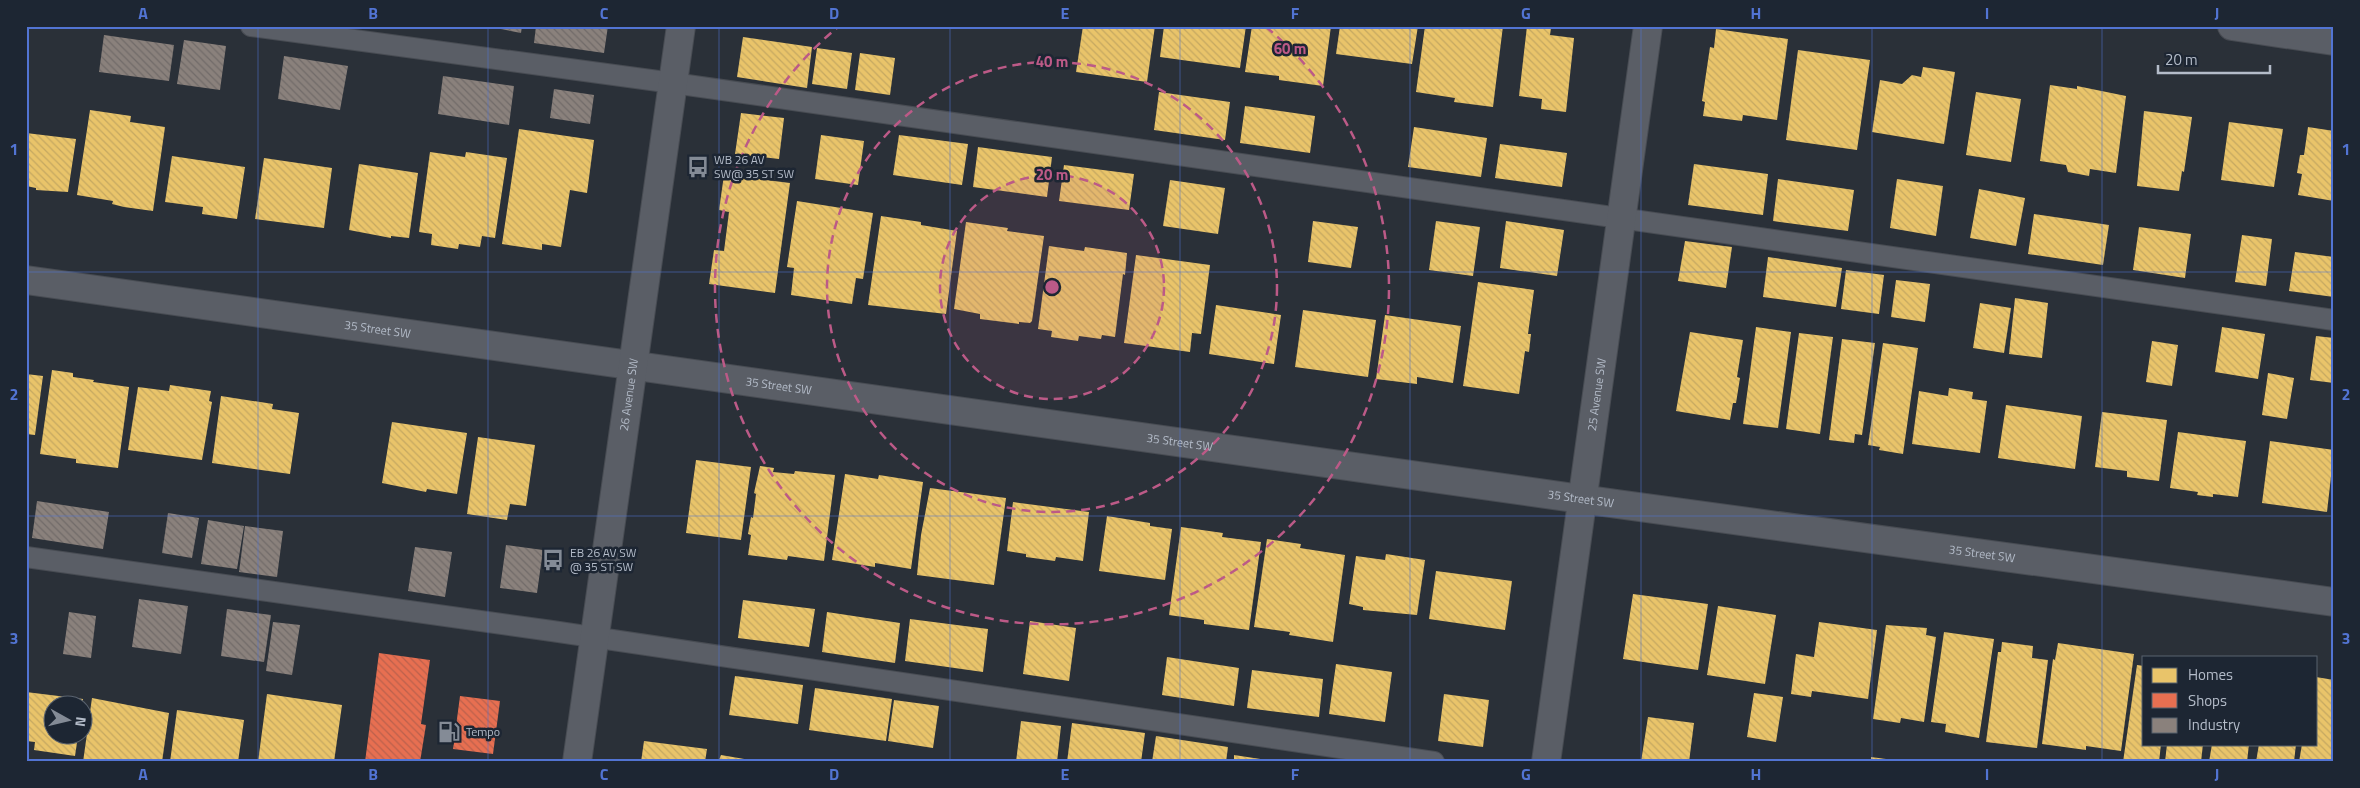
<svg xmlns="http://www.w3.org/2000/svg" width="2360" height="788" viewBox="0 0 2360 788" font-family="'Titillium Web',sans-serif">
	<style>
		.homes { fill: url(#homes-back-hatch) }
		.shops { fill: url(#shops-back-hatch) }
		.industry { fill: url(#industry-back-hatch) }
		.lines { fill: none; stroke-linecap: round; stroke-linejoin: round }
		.service-casing { stroke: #484c53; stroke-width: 22 }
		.minor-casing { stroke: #484c53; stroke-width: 30 }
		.tertiary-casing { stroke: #484c53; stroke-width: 30 }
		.service { stroke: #5a5e66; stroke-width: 20 }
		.minor { stroke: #5a5e66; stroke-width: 28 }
		.tertiary { stroke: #5a5e66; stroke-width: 28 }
		.grid { fill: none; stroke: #5274d3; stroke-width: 1; stroke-opacity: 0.55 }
		.ring { fill: none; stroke: #bc5a87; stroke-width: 2.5; stroke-dasharray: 9 6 }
		.labels { text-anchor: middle; stroke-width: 5; stroke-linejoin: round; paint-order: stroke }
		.poi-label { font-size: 12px; fill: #b4bcc9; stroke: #1d2633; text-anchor: start }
		.street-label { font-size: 12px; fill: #b4bcc9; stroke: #1d2633 }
		.centre { fill: #bc5a87; stroke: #1d2633; stroke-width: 2.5 }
		.ring-label { font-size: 15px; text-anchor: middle; font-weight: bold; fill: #bc5a87; stroke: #1d2633; stroke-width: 5; stroke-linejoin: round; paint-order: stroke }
		.neatline { fill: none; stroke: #5274d3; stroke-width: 2 }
		.grid-label { font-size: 16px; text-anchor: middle; font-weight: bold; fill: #5274d3 }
	</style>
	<defs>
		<pattern id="homes-back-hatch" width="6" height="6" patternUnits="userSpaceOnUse" patternTransform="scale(1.25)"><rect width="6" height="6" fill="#e9c46a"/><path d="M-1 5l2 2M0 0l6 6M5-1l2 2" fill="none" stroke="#c5a861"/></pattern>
		<pattern id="shops-back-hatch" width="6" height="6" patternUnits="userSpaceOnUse" patternTransform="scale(1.25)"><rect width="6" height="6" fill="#e76f51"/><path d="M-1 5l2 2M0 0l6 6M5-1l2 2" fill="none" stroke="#bb614c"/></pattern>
		<pattern id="industry-back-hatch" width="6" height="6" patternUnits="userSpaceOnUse" patternTransform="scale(1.25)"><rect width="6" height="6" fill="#8a817c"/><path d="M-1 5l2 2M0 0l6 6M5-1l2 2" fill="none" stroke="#716b69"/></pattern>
	</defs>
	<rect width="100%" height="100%" fill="#2a3038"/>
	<path class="homes" d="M1083 26H1155L1147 82 1076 72Z
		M1164 26H1246L1240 68 1160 57Z
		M1252 26H1331L1323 86 1279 80V76L1245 72Z
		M1340 26H1418L1412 64 1336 54Z
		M1425 26H1503L1493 107 1454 102 1455 98 1416 92Z
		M1527 26 1551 28 1550 35 1574 38 1566 112 1541 109 1542 99 1519 96Z
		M1716 29 1788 39 1777 120 1743 115 1742 121 1703 116 1705 102 1702 101 1710 47 1714 48Z
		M743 37 812 47 807 88 737 77Z
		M817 48 852 53 847 89 812 84Z
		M1798 50 1870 60 1857 150 1786 140Z
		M860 53 895 58 890 95 855 90Z
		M1923 67 1955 72 1944 144 1872 132 1880 80 1902 84 1912 75 1921 77Z
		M2050 85 2077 89V86L2126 96 2116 173 2090 169 2089 176 2068 172 2066 165 2040 161Z
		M1159 92 1230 102 1225 140 1154 130Z
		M1976 92 2021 99 2011 162 1966 155Z
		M1245 106 1315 116 1310 153 1240 143Z
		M90 110 131 116 130 122 165 127 153 211 124 207 112 204 113 201 77 195Z
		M2144 111 2192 117 2184 172 2182 171 2179 191 2137 186Z
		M741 113 784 118 779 159 735 154Z
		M2229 122 2283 129 2274 187 2221 180Z
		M1414 127 1487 138 1481 177 1408 167Z
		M2308 127 2334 131V201L2298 195 2302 174 2297 173 2300 155H2304Z
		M519 129 594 140 587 193 570 190 561 247 542 244V250L502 244Z
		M26 133 76 139 68 192 36 190V188L26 186Z
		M821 135 864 141 858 185 815 179Z
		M899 135 968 144 962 185 893 175Z
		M1500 144 1567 153 1562 187 1495 178Z
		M978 147 1052 157 1047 197 973 187Z
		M430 152 465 157 466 152 507 158 495 238 482 236 480 247 459 244 458 249 431 245 432 234 419 232Z
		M172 156 245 167 237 219 202 214 203 207 165 202Z
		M264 158 332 168 324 228 255 219Z
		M359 164 418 173 409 238 391 236V238L349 230Z
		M1694 164 1768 174 1763 215 1688 205Z
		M1064 165 1134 174 1129 210 1059 201Z
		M724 175 790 183 775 293 709 284 714 250 724 251 729 212 719 210Z
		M1778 179 1854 190 1848 231 1773 221Z
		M1897 179 1943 186 1936 236 1890 228Z
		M1170 180 1225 188 1218 234 1163 226Z
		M1979 189 2025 198 2016 246 1970 238Z
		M797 201 873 213 863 279 856 278 852 304 791 295 794 268 787 267Z
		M2034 214 2109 225 2103 265 2028 254Z
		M881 216 921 222V225L957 231 946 314 868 305Z
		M1313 221 1358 227 1351 268 1308 262Z
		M1436 221 1480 227 1473 276 1429 270Z
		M1506 221 1564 230 1557 276 1500 268Z
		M966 222 1008 228 1007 231 1044 236 1032 321 1030 323 1019 322V324L980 319V314L954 309Z
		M2139 227 2191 234 2185 278 2133 270Z
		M2242 235 2272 239 2266 286 2235 282Z
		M1685 241 1732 247 1726 288 1678 281Z
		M1049 246 1084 251 1085 247 1127 253 1125 275 1123 274 1115 337 1102 335 1101 339 1079 336 1078 341 1051 337 1052 331 1038 329Z
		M2295 252 2334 257V297L2289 291Z
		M1136 255 1210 265 1201 334 1192 333 1190 352 1124 343Z
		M1768 257 1842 268 1836 307 1763 297Z
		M1846 270 1884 275 1879 314 1841 309Z
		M1896 280 1930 284 1925 322 1891 317Z
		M1478 282 1534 290 1528 334H1531L1529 352 1525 351 1519 394 1463 386Z
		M2015 298 2048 303 2042 358 2009 354Z
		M1980 303 2011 308 2004 353 1973 348Z
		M1216 305 1281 315 1274 364 1209 354Z
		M1303 310 1376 320 1368 377 1295 367Z
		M1385 315 1461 326 1453 383 1417 377V384L1376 379Z
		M1756 327 1791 332 1778 428 1743 424Z
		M2222 327 2265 334 2258 379 2215 372Z
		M1690 332 1743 340 1737 377 1740 378 1736 403H1733L1730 420 1676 411Z
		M1799 333 1833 337 1820 434 1786 429Z
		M2316 336 2334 338V383L2310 380Z
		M1842 339 1875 343 1862 435 1855 434 1854 443 1829 440Z
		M2152 341 2178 345 2172 386 2146 382Z
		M1883 343 1918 348 1903 454 1879 450 1880 447 1868 445Z
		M52 370 73 373V377L94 380 93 382 129 387 118 468 76 463V459L40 454Z
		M2268 373 2294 378 2287 419 2262 415Z
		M26 374 43 376 35 435 26 434Z
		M170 385 211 391 209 401 212 402 202 460 128 450 138 387 169 391Z
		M1949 388 1973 392 1972 399 1987 401 1980 453 1912 444 1919 391 1948 396Z
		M221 396 273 404 272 409 299 413 290 474 212 463Z
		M2006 405 2082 416 2075 469 1998 458Z
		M2102 412 2167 420 2159 481 2127 477V471L2095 467Z
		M392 422 467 433 457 494 427 489 426 492 382 483Z
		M2178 432 2246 441 2238 497 2213 494V497L2197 495 2198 492 2170 488Z
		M478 437 535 445 526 506 510 504 507 520 467 514Z
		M2270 441 2334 450 2327 512 2262 503Z
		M696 460 751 467 741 540 686 533Z
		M760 466 774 468 773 472 794 474 795 471 835 475 824 561 788 556 787 560 748 555 751 535 748 534 751 517 753 518 756 494 754 493Z
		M845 474 878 479 879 475 923 482 911 569 875 563V567L832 560Z
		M930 488 1006 498 994 585 917 575 921 535Z
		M1013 502 1089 512 1083 561 1056 557 1055 561 1026 557V554L1007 551Z
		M1107 516 1150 523V526L1172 529 1165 580 1099 571Z
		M1181 527 1223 533 1222 537 1261 542 1249 630 1204 624V620L1169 615Z
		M1267 539 1301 544 1300 548 1345 555 1333 642 1289 635 1290 632 1254 627Z
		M1386 554 1425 560 1417 615 1363 610V607L1349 604 1356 556 1385 560Z
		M1436 571 1512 581 1505 630 1429 619Z
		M1633 594 1708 604 1698 670 1623 659Z
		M743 600 815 609 809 647 738 638Z
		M1718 606 1776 615 1765 684 1707 675Z
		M827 612 900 623 895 663 822 652Z
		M910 619 988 629 983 672 905 661Z
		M1030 621 1076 628 1069 681 1023 674Z
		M1819 622 1877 630 1868 699 1812 691 1811 697 1791 694 1796 654 1814 657Z
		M1886 625 1927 628 1926 635 1936 637 1924 722 1901 718 1900 723 1873 719Z
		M1944 632 1994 639 1979 738 1945 732 1946 724 1931 722Z
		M2002 642 2033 646 2032 658 2048 660 2037 748 1986 742 1998 652H2001Z
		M2058 643 2134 654 2121 751 2086 746V750L2042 744 2053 659 2055 660Z
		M1167 657 1239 668 1234 706 1162 695Z
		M1336 664 1392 672 1385 722 1329 714Z
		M2137 665 2144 666V744H2161L2159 762H2123Z
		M1252 670 1323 679 1319 717 1247 708Z
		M735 676 803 685 798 724 729 715Z
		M2316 677 2334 680V762H2299L2302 744H2316Z
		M815 688 892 699 886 741 809 730Z
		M26 692 83 699 82 706H52V736H78L75 756 34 750 35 742 26 741Z
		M1754 693 1783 697 1776 742 1747 737Z
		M267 694 342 705 334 762H258Z
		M1444 694 1489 700 1483 747 1438 741Z
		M92 698 169 713 162 762H83Z
		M894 700 939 706 933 748 888 741Z
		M177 710 244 720 238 762H170Z
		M1648 717 1694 723 1689 762H1641Z
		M1021 721 1061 726 1057 762H1016Z
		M1072 723 1145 733 1141 762H1067Z
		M1156 736 1228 747 1226 762H1152Z
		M644 741 707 749 705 762H641Z
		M2167 744H2203L2201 762H2165Z
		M2212 744H2249L2247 762H2209Z
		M2259 744H2296L2294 762H2256Z
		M721 755 756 761V762H718Z
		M1234 755 1274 761V762H1234Z
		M1871 757 1901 761V762H1871Z"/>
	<path class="shops" d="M379 653 430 660 421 724 426 725 420 762H365Z
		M460 696 500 701 493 754 453 749Z"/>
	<path class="industry" d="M485 26H522L521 33Z
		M536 26H608L604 53 534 43Z
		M104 35 174 45 169 81 99 72Z
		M184 40 226 46 220 90 177 84Z
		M284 56 348 66 340 110 278 99Z
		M443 76 514 86 509 125 438 114Z
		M554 89 594 95 590 124 550 118Z
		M37 501 109 512 103 549 32 538Z
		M168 513 199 518 192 558 162 553Z
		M208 520 244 526 237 569 201 564Z
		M245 526 283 531 277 577 239 572Z
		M506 545 543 550 537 593 500 588Z
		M415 547 452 552 445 597 408 591Z
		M139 599 188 606 181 654 132 647Z
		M227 609 271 615 264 662 221 656Z
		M69 612 96 616 91 658 63 654Z
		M273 622 300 625 292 675 266 671Z"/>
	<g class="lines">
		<g class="service-casing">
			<path id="service" d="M251 26 673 83 2334 320
				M26 557 552 631 1434 762"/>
		</g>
		<g class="minor-casing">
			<g id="minor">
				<path d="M2232 26 2334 41"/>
				<path id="s1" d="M26 280 1617 504 2334 602"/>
				<path id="s2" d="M1546 762 1648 26"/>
			</g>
		</g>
		<g class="tertiary-casing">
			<g id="tertiary">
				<path id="s3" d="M577 762 681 26"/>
			</g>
		</g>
		<use href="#service" class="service"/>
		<use href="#minor" class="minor"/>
		<use href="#tertiary" class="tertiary"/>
	</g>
	<path class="grid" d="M258 26V762M488 26V762M719 26V762M950 26V762M1180 26V762M1410 26V762M1641 26V762M1872 26V762M2102 26V762M26 272H2334M26 516H2334"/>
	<circle cx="1052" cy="287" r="112" fill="#bc5a87" fill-opacity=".12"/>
	<g class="ring">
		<circle cx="1052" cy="287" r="112"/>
		<circle cx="1052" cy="287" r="225"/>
		<path d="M1266 27A337 337 0 1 1 838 27"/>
	</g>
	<defs>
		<g id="bus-bare" transform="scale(1.725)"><path d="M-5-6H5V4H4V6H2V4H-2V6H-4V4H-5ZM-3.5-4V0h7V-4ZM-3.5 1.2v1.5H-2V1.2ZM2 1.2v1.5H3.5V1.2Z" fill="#848b96" stroke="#1d2633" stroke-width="2.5" paint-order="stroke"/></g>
		<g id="fuel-bare" transform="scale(1.725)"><path d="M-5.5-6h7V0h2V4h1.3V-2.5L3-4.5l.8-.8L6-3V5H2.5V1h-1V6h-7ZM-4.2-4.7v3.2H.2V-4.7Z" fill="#848b96" stroke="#1d2633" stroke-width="2.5" paint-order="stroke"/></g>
	</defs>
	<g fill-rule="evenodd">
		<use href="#bus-bare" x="698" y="167"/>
		<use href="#bus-bare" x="553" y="560"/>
		<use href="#fuel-bare" x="449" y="732"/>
	</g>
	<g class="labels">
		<g class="poi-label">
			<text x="714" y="164">WB 26 AV<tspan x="714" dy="14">SW@ 35 ST SW</tspan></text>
			<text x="570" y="557">EB 26 AV SW<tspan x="570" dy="14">@ 35 ST SW</tspan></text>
			<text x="466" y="736">Tempo</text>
		</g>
		<g class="street-label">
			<text dy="4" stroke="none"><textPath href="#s1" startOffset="355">35 Street SW</textPath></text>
			<text dy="4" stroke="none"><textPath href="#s1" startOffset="760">35 Street SW</textPath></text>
			<text dy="4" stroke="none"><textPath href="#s3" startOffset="371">26 Avenue SW</textPath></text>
			<text dy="4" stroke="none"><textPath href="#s2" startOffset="371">25 Avenue SW</textPath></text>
			<text dy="4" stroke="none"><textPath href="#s1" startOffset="1165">35 Street SW</textPath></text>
			<text dy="4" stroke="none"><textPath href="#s1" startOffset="1570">35 Street SW</textPath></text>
			<text dy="4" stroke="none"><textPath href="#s1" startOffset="1975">35 Street SW</textPath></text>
		</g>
	</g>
	<circle cx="1052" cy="287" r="8" class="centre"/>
	<g class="ring-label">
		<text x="1290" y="54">60 m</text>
		<text x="1052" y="67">40 m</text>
		<text x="1052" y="180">20 m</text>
	</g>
	<rect width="2360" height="788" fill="none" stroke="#1d2633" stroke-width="55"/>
	<rect x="2142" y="656" width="175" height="90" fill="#1d2633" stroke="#59626f"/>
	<rect x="2152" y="668" width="25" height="15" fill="#e9c46a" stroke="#59626f"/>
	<text x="2188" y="680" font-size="15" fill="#b4bcc9">Homes</text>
	<rect x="2152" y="693" width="25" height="15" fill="#e76f51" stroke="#59626f"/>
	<text x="2188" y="706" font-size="15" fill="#b4bcc9">Shops</text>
	<rect x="2152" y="718" width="25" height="15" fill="#8a817c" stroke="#59626f"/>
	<text x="2188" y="730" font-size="15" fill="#b4bcc9">Industry</text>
	<g transform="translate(68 720) rotate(98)"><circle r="24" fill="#1d2633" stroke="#59626f"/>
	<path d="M0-4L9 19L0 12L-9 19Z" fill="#848b96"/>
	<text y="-8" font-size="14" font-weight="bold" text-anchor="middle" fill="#b4bcc9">N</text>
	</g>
	<path d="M2158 65v8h112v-8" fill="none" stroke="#b4bcc9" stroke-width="2.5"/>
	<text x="2165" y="65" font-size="15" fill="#b4bcc9" stroke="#1d2633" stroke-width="4" paint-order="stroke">20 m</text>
	<rect x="28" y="28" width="2304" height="732" class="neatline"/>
	<g class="grid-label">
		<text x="143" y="19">A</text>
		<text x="373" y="19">B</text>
		<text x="604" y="19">C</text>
		<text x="834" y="19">D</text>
		<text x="1065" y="19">E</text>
		<text x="1295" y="19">F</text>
		<text x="1526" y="19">G</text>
		<text x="1756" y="19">H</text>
		<text x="1987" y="19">I</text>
		<text x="2217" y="19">J</text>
		<text x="14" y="155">1</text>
		<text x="2346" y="155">1</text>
		<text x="14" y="400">2</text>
		<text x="2346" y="400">2</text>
		<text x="14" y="644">3</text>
		<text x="2346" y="644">3</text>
		<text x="143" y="780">A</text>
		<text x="373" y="780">B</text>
		<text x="604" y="780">C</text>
		<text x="834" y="780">D</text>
		<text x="1065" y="780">E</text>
		<text x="1295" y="780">F</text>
		<text x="1526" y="780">G</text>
		<text x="1756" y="780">H</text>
		<text x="1987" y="780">I</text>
		<text x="2217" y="780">J</text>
	</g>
</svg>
